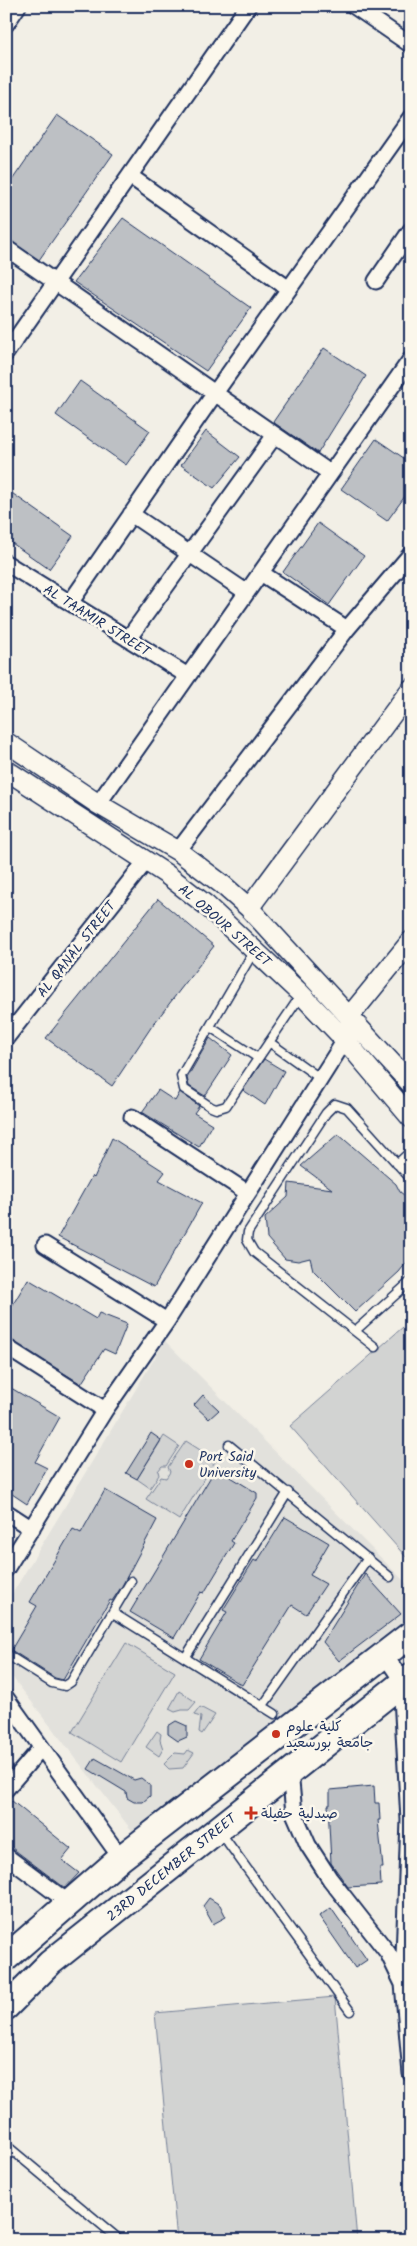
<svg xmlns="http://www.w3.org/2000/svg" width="417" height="2246" viewBox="0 0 417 2246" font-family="Kalam,'Playpen Sans Arabic',sans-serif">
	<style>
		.built { fill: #e2e1dc }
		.green { fill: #d2d3d2; stroke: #768198 }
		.building { fill: #bdc0c4; stroke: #1b2f5e }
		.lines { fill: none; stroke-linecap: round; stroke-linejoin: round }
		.service-casing { stroke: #1b2f5e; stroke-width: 11 }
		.minor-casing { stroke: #1b2f5e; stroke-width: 19 }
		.tertiary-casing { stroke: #1b2f5e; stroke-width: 22 }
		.primary-casing { stroke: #1b2f5e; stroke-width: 29 }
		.service { stroke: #fbf7ec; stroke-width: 8 }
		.minor { stroke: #fbf7ec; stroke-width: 15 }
		.tertiary { stroke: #fbf7ec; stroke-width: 19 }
		.primary { stroke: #fbf7ec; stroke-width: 25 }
		.poi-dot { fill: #c8321e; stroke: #fbf7ec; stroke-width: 2 }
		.labels { text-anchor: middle; stroke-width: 5; stroke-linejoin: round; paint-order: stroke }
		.street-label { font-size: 14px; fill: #1b2f5e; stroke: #fbf7ec }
		.poi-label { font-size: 14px; fill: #1b2f5e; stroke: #fbf7ec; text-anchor: start }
	</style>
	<rect width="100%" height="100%" fill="#f2efe6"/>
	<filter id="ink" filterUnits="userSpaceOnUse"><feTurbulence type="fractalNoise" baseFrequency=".02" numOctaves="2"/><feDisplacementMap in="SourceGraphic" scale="10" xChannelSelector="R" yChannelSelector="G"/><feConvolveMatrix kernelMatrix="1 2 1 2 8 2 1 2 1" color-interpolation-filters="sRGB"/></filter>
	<g filter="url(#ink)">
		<path class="built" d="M165 1341 411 1588V1615L133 1832 6 1669V1604Z"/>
		<path class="green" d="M411 1320V1553L406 1557 290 1426Z
			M164 1436 179 1446 166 1466H162L158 1471 159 1475 150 1488 137 1479Z
			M186 1441 216 1460 179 1520 146 1499 161 1477 166 1478 170 1472 168 1467Z
			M126 1643 175 1672 121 1762 72 1732Z
			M179 1691 196 1702 189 1710H182L175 1712 169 1709Z
			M200 1707 215 1715 202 1734 199 1732 201 1717 194 1715Z
			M157 1731 161 1734 160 1740 163 1749 159 1756 146 1747Z
			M188 1750 194 1753 183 1768 169 1769 164 1764 175 1753 185 1754Z
			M335 1997 357 2240H177L155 2013Z"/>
		<path class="building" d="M57 115 113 154 39 260 6 238V189Z
			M123 218 251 308 206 371 74 282Z
			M324 348 366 376 318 453 273 422Z
			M80 381 150 431 126 465 56 415Z
			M206 431 240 457 214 488 181 465Z
			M376 439 411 463V488L387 521 341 489Z
			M6 489 73 536 49 569 6 539Z
			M318 523 364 556 329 605 283 572Z
			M158 899 214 946 152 1026 112 1086 46 1038Z
			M210 1038 232 1055 205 1096 189 1086 187 1078Z
			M264 1059 284 1071 265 1105 243 1090Z
			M158 1090 175 1101 180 1092 199 1106 194 1113 212 1124 199 1147 142 1112Z
			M338 1134 396 1184 400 1192 411 1200V1257L399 1272 355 1312 313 1270 310 1258 298 1261 285 1259 267 1238 265 1218 288 1197 289 1183 332 1189 301 1166Z
			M112 1138 165 1172 159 1180 202 1203 154 1287 58 1237 92 1176 94 1178Z
			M28 1279 96 1319 99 1313 127 1324 115 1354 104 1349 81 1384 6 1337V1316Z
			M6 1385 60 1417 35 1462 47 1468 27 1504 6 1490Z
			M203 1395 219 1410 209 1419 194 1405Z
			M151 1433 161 1440 137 1479 126 1473Z
			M216 1468 257 1493V1498L231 1541 234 1543 204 1593 201 1592 174 1638 130 1612Z
			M105 1490 157 1520 122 1586 112 1601 110 1600 63 1680 55 1678 11 1650 37 1606 30 1602 73 1529 81 1533Z
			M285 1517 329 1543 310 1575 326 1584 306 1614 292 1605 242 1685 199 1659 227 1612 223 1610 254 1560 257 1562Z
			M365 1574 401 1614 339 1661 323 1642Z
			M176 1721 187 1726V1737L178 1741 168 1734V1726Z
			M95 1758 134 1780 141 1778 150 1785V1796L143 1802H134L127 1798 126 1792 88 1769Z
			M374 1786 375 1803H379L380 1820H378L383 1868H380L381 1885 348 1887 331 1863 328 1805H330V1790Z
			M12 1801 71 1849 62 1860 79 1873 65 1888 12 1848 6 1847V1807Z
			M209 1898 220 1905 226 1917 213 1924 203 1906Z
			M331 1908 367 1960 355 1968 319 1916Z"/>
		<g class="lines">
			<g class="service-casing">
				<path id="service" d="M254 951 181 1076 184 1089 211 1107 216 1109 226 1106 301 995
					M210 1027 258 1058
					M269 1042 321 1079
					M397 1164 411 1151
					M355 1331 411 1281
					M375 1347 254 1252 247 1240 248 1232 326 1113 335 1104 347 1108 411 1179
					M229 1445 390 1577
					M113 1613 275 1714
					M6 1654 52 1683 65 1686 71 1682 131 1581
					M185 1658 288 1492
					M262 1707 368 1558
					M221 1833 350 2011
					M6 2145 120 2240"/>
			</g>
			<g class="minor-casing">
				<path id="minor" d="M354 6 411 45
					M6 24 18 6
					M130 176 289 289
					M6 248 330 473
					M376 281 411 230
					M6 353 248 6
					M131 514 246 592
					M6 563 188 676
					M261 573 347 629
					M70 603 215 393 411 117
					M128 639 275 435
					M98 804 411 359
					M178 851 347 629 411 554
					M6 1038 146 861
					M132 1117 248 1193
					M45 1245 167 1321
					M6 1347 105 1410
					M6 1512 32 1529
					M6 1569 105 1410 167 1321 345 1040
					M384 1654 401 1679 409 1820 403 1984 411 1983
					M6 1698 121 1858
					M290 1772 294 1813 308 1845 330 1879 388 1953 403 1984 411 2074
					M6 1789 41 1748
					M6 1856 69 1903"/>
			</g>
			<g class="tertiary-casing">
				<path id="tertiary" d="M6 742 98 804 178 851 223 885 249 908 411 1084
					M6 770 166 874 206 905 301 994 345 1040 411 1118
					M249 908 411 689
					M349 1017 411 941"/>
			</g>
			<g class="primary-casing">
				<path id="primary" d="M6 1958 121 1858 411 1634
					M6 2007 50 1963 411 1676"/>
			</g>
			<use href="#service" class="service"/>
			<use href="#minor" class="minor"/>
			<use href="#tertiary" class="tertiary"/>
			<use href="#primary" class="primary"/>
		</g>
	</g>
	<g class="poi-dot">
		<circle cx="189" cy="1464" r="5"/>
		<circle cx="276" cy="1734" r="5"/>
		<path d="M248.5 1805.5h5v5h5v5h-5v5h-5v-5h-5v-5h5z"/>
	</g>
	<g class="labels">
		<g class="street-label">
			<text transform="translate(97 620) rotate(32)" y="5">AL TAAMIR STREET</text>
			<text transform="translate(225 925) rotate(41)" y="5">AL OBOUR STREET</text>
			<text transform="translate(76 949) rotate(-52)" y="5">AL QANAL STREET</text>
			<text transform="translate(171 1867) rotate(-39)" y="5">23RD DECEMBER STREET</text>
		</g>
		<g class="poi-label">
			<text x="199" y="1461">Port Said<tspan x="199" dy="16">University</tspan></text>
			<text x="286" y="1731">كلية علوم<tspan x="286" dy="16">جامعة بورسعيد</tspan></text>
			<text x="261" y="1818">صيدلية حفيلة</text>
		</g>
	</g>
	<rect width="417" height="2246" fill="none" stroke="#fbf7ec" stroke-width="25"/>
	<rect x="12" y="12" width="392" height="2221" fill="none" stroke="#1b2f5e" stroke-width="2" filter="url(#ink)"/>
</svg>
